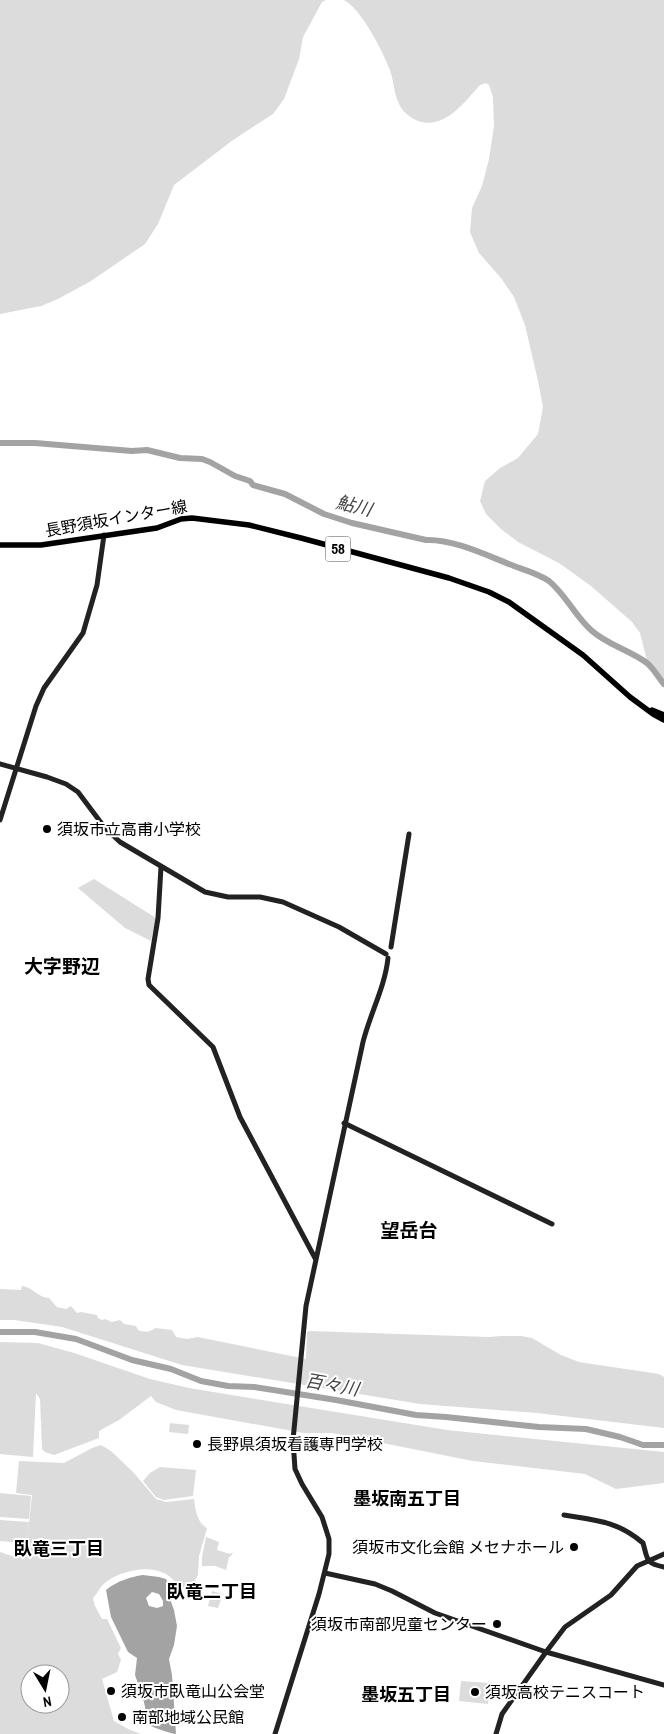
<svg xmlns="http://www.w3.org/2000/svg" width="664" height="1734" font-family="'Archivo Narrow','Noto Sans JP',sans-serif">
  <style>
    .green { fill: #dcdcdc; fill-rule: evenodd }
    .water { fill: #a3a3a3; fill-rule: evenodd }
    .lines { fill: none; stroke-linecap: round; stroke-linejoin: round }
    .river { stroke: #a3a3a3; stroke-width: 6 }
    .secondary { stroke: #222; stroke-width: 5 }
    .primary { stroke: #000; stroke-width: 5.5 }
    .poi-dot { fill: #000; stroke: #fff; stroke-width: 2 }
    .labels { text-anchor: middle; stroke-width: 4; stroke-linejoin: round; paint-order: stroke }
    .shield { fill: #fff; stroke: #4c4c4c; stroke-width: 1 }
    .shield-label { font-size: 15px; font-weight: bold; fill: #000 }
    .street-label { font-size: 16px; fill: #000; stroke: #fff }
    .poi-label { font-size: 16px; fill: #000; stroke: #fff; text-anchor: start }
    .water-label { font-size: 18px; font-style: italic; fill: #444; stroke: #fff }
    .neighbourhood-label { font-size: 18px; font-weight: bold; fill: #000; stroke: #fff }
    .quarter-label { font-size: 19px; font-weight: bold; fill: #000; stroke: #fff }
  </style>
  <rect width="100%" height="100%" fill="#fff"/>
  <g class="green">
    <path d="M0,0H326L322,2L303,37L299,59L284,99L273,114L233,140L174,185L158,224L145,244L91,281L58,299L41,306L0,314Z"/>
    <path d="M344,0H664V683L649,668L640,633L632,622L591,586L559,563L518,542L501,529L486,514L480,501L485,481L500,468L518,458L538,434L543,407L538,381L525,325L514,297L501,278L479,253L470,232L472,208L482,186L489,159L494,126L493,97L489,85L486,83L480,85C464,103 444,130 418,121C411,118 404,113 400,106C394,95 394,82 390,70C382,50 362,10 344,0Z"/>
    <path d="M94,879L156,918L151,941L125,928L78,888Z"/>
    <path d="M22,1286C32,1287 39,1298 49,1298L57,1307L66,1309L71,1306L77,1313L81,1312L97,1315L98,1318L102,1320L105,1319L112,1322L120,1320L124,1324L136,1326L138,1330C144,1332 150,1333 155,1328L172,1330L176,1337L187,1339L198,1337L306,1359L307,1332L309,1331L490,1337L500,1336H521L532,1338L561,1355L579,1362L659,1374L664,1377V1428L537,1413L420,1404L182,1365L62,1327L14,1320H0V1289L21,1290Z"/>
    <path d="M0,1342L38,1343L74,1353L150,1379L189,1388L293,1405L447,1430L664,1452V1483L616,1489L585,1474L473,1461L332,1433H304L176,1410L156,1402L151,1396L119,1420L99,1431V1438L54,1455L45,1452L42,1449L40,1399L36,1393L33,1457L0,1454Z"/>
    <path d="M170,1423L189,1425L188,1434L169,1432Z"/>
    <path d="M101,1445L111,1451L133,1472L156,1499L166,1502L194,1499C195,1508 197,1523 207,1528L199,1556L198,1575L189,1591L181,1585V1583C175,1584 173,1578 166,1574C149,1564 120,1571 106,1582C100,1586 98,1593 93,1598L95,1606L102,1619H107L121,1648L118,1654L121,1660L117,1672L102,1679L114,1721L128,1729L141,1734H0V1552C9,1555 18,1560 26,1551L32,1495L16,1493L19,1461L64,1463L92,1448ZM30,1674H60V1704H30Z"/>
    <path d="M160,1467L196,1470L193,1496L164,1500L156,1497L143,1481L150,1473Z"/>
    <path d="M0,1493L31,1496L29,1519L0,1517Z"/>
    <path d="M0,1520L29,1522L27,1543L0,1541Z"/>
    <path d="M206,1537L219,1542L217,1550L230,1554L233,1552L231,1556L229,1557L226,1570L215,1566H202V1557Z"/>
    <path d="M212,1591L223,1594L218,1608L208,1606Z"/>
    <path d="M461,1681L490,1683L488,1704L459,1701Z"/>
  </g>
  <path class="water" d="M143,1575L159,1577L166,1579L170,1586V1599L174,1610L177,1626L174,1645L169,1659L172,1675L176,1734C172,1734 152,1727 149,1725L143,1698L135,1675L137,1658L128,1652L111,1617L106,1590C117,1581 130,1577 143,1575ZM152,1592L159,1594L163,1601V1606L157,1608L149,1606L146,1598Z"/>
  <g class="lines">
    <g class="river">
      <path d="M0,443H35L132,451L147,450L180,458L202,459L210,462L235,476L250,481L253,485L285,494L324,514L352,523L426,540C454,539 488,556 514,566C525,570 539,574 549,581C566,595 575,616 591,630C607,645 630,650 647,663C654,669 658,677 664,684"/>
      <path d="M0,1332H35L76,1339L132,1360L171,1369L201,1381L228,1386L254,1387L336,1400L416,1415L446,1417L539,1427L586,1429L620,1437L643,1445H664"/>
    </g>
    <g class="secondary">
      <path d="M0,764L47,777L66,784L78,792L105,828L120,842L205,892L228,897H260L283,902L339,927L386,954"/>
      <path d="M0,820L36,706L44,688L83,633L97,585L104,535"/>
      <path d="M161,867L158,918L148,979L149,985L213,1047L240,1117L315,1258"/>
      <path d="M391,947L409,834"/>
      <path d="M344,1123L552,1224"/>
      <path d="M564,1515C595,1520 618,1521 643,1543C648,1560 645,1563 664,1567"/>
      <path d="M325,1573L375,1584L392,1591L435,1613L546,1652L565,1627L611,1595L637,1566L664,1554"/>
      <path d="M275,1734L319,1594L329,1554V1539L322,1517L302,1484L295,1469L293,1440L306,1306L363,1042C370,1014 385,987 388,958"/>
      <path d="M496,1734L502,1714L546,1652L664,1685"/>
    </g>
    <g class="primary">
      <path d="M0,545H41L157,528L181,519L192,518L249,525L301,538L449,578L489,592L509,602L583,655L630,697L653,714L664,720"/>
      <path d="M652,710L664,715"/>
    </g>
  </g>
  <g class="poi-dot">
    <circle cx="47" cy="829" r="5"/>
    <circle cx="197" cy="1444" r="5"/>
    <circle cx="574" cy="1547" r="5"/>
    <circle cx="497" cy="1624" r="5"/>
    <circle cx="111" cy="1691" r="5"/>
    <circle cx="475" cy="1692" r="5"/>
    <circle cx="122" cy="1717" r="5"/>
  </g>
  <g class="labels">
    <rect class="shield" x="325.5" y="536.5" width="25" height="25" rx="4"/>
    <g class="shield-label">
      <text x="338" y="554">58</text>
    </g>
    <g class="street-label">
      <text transform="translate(116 518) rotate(-10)" y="6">長野須坂インター線</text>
    </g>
    <g class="poi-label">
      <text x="57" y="835">須坂市立高甫小学校</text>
      <text x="207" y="1450">長野県須坂看護専門学校</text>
      <text x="564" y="1553" text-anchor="end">須坂市文化会館 メセナホール</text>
      <text x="487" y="1630" text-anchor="end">須坂市南部児童センター</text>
      <text x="121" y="1697">須坂市臥竜山公会堂</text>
      <text x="485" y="1698">須坂高校テニスコート</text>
      <text x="132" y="1723">南部地域公民館</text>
    </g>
    <g class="water-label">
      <text transform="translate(354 506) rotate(14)" y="6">鮎川</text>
      <text transform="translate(332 1385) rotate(10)" y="6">百々川</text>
    </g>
    <g class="neighbourhood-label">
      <text x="407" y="1505">墨坂南五丁目</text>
      <text x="59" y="1555">臥竜三丁目</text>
      <text x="212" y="1598">臥竜二丁目</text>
      <text x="406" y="1701">墨坂五丁目</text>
    </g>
    <g class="quarter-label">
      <text x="62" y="973">大字野辺</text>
      <text x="409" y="1237">望岳台</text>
    </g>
  </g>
  <g transform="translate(45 1689) rotate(170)"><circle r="24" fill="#ffffff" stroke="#999999"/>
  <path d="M0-4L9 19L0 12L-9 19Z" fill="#000000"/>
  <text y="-8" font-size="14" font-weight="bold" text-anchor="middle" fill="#000000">N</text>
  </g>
</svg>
